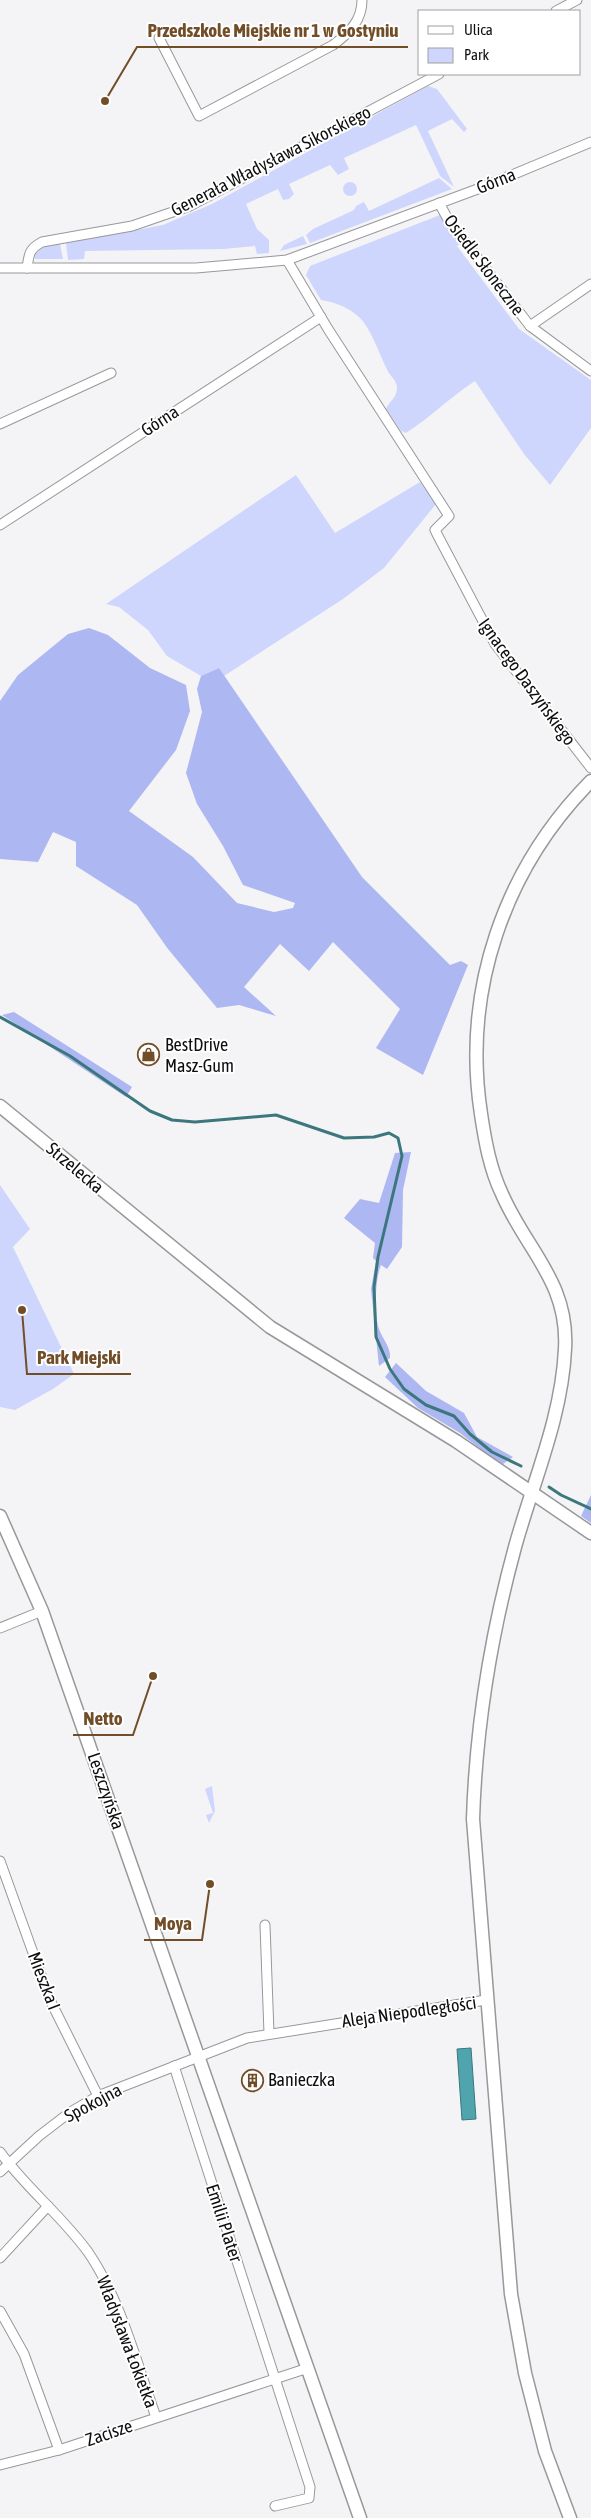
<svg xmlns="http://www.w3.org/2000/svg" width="591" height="2518" font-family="'Asap Condensed',sans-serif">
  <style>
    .green { fill: #cfd6fe }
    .forest { fill: #adb7f1 }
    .water { fill: #4fa4ad; stroke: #3b777d }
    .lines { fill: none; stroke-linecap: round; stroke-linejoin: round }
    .stream { stroke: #3b777d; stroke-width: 3 }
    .street-casing { stroke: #97989a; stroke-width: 11 }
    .secondary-casing { stroke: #97989a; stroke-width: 15 }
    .street { stroke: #fff; stroke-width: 9 }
    .secondary { stroke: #fff; stroke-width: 12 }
    .labels { text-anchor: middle; stroke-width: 4; stroke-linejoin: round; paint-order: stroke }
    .street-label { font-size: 18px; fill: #0d0e0e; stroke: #fff }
    .poi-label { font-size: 18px; fill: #0d0e0e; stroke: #fff; text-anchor: start }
    .leader { fill: none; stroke: #724e28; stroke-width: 2 }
    .callout-dot { fill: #724e28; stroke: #fff; stroke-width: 2 }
    .callout-label { font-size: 19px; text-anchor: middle; font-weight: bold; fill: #724e28; stroke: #fff; stroke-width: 4; stroke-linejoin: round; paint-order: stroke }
  </style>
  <rect width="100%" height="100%" fill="#f4f4f6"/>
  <g class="green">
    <path d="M428,86L437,89L467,129L464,132L452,119L428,131L454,187L440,176L416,125L344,158L349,169L338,175L330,165L289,184L294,194L289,199L283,200L278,189L246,204L257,229L269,240V253L257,254L255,246L224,249L85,251L84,259L68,260L66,243L163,225L212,204Z"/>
    <path d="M439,178L452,189L310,243L306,235L313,229L354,210L356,206L364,202L369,211Z"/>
    <circle cx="350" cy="189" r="7"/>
    <path d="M440,215L462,242L457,246L519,329L591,380V428L550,485L524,454L475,381C450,397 431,417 406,433L401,431L386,409C389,401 396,399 397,389C397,381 393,379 389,373C380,357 372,330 360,318C350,308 335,302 321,300L306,275L310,266Z"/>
    <path d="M303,236L307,244L280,251L284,245Z"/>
    <path d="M60,244L63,259H35L34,254L44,247Z"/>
    <path d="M296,475L335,533L420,482L436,504L384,568L343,599L224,676L219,668L201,676L167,656L148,630L119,607L106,604Z"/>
    <path d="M0,1185L30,1229L13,1247L74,1374L53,1389L15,1410L0,1407Z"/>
    <path d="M212,1786L215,1811L209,1823L206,1815L213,1813L205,1789Z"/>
  </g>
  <g class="forest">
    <path d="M89,628L108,635L150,668L186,685L190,711L176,750L129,811L193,857L237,903L274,912L293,908L295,903L243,885L223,846L197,804L186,773L202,712L197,689L201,676L219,668L362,877L450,965L461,961L468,965L423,1075L376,1048L400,1009L333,942L309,971L280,944L244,987L276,1016L239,1005L217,1008L168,949L137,905L76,866V842L53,832L38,862L0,859V701L18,675L68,634Z"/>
    <path d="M14,1012L132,1087L126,1097L2,1015Z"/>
    <path d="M411,1152L403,1190L402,1247L387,1269L381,1265C375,1279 374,1314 379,1329C383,1340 391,1347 390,1358L379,1366L371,1289L376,1261L373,1258L375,1243L344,1218L360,1199L379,1203L395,1153Z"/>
    <path d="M396,1363L426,1391L464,1413L477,1437L513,1457L503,1464L488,1455L460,1433L418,1408L385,1377Z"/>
    <path d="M591,1495V1523L581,1516Z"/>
  </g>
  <path class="water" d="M471,2048L476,2119L462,2120L457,2049Z"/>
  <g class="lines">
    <g class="stream">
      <path d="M0,1017L70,1056L150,1111L172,1120L195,1122L276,1115L344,1138L374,1137L389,1133L398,1138L402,1156L378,1257L374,1287L376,1337L390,1369L404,1389L426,1405L454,1416L470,1434L492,1452L521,1466"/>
      <path d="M549,1487L561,1495L591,1509"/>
    </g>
    <defs>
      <g id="street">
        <path d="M556,11L577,0"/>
        <path d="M159,38L199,116L333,45C349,33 362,21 362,0"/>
        <path d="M439,203L449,221L530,326L591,284"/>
        <path d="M287,260L328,329L449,516L435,530L438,536L495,644L591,768"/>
        <path d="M0,268H196L287,260L483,187L591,142"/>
        <path d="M27,268C29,254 29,249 42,242L132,226L190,206L439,74"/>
        <path d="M530,326L591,371"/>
        <path d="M0,424L111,373"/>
        <path d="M0,525L321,317"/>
        <path d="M0,1628L42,1611"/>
        <path d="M0,1861L50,2000L98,2096"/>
        <path d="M265,1925L269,2033"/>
        <path d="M174,2066L310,2487L309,2498L275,2506"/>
        <path d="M0,2152C26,2188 62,2216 88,2252C121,2300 136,2362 156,2417"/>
        <path d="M0,2172L39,2136L69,2113L98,2096L247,2038L486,2000"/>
        <path d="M0,2258L48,2206"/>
        <path d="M0,2311L24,2354L59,2450"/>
        <path d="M0,2465L59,2450L308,2368"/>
      </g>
      <g id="secondary">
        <path d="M0,1106L270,1327L456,1441L591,1533"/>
        <path d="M0,1516L42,1611L360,2518"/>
        <path d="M570,2518L545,2451L525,2373L511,2294L473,1819C476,1726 491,1635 515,1547C533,1482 562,1417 565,1349C569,1282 526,1250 502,1194C490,1169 485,1141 481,1114C462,991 504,869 591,781"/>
      </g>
    </defs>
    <use href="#street" class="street-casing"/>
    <use href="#secondary" class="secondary-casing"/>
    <use href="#street" class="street"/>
    <use href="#secondary" class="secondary"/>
  </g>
  <defs>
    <symbol id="shop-ring" viewBox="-11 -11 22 22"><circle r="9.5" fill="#fff" stroke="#724e28" stroke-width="1.5"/><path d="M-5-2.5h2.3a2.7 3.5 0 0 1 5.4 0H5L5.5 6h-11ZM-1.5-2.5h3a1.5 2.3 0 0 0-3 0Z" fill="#724e28"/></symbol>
    <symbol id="building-ring" viewBox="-11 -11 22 22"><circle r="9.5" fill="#fff" stroke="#724e28" stroke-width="1.5"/><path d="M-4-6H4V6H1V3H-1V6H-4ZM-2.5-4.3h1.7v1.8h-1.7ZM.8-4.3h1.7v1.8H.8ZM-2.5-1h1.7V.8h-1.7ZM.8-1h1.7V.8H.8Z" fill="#724e28"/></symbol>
  </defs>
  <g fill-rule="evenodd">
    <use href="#shop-ring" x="136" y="1042" width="25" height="25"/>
    <use href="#building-ring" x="240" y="2068" width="25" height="25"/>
  </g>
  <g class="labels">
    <g class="street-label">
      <text transform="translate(271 161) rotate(-27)" y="6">Generała Władysława Sikorskiego</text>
      <text transform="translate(496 181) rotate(-22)" y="6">Górna</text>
      <text transform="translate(484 265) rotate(53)" y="6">Osiedle Słoneczne</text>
      <text transform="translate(160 421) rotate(-33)" y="6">Górna</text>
      <text transform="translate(527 682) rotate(54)" y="6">Ignacego Daszyńskiego</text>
      <text transform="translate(75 1168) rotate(40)" y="6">Strzelecka</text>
      <text transform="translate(106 1791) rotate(71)" y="6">Leszczyńska</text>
      <text transform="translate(44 1981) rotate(69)" y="6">Mieszka I</text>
      <text transform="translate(409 2012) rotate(-8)" y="6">Aleja Niepodległości</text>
      <text transform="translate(93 2103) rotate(-28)" y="6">Spokojna</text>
      <text transform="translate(224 2223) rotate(72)" y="6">Emilii Plater</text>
      <text transform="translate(127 2342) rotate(69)" y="6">Władysława Łokietka</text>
      <text transform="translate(109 2433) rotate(-19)" y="6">Zacisze</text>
    </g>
    <g class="poi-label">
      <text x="165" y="1051">BestDrive<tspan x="165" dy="21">Masz-Gum</tspan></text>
      <text x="268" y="2086">Banieczka</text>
    </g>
  </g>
  <path class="leader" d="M105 101L137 47H408M22 1310L27 1374H131M153 1676L133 1735H73M210 1884L202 1940H144"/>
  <g class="callout-dot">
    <circle cx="105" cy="101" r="5"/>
    <circle cx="22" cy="1310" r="5"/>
    <circle cx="153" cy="1676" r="5"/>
    <circle cx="210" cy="1884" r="5"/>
  </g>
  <g class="callout-label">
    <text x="273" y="37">Przedszkole Miejskie nr 1 w Gostyniu</text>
    <text x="79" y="1364">Park Miejski</text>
    <text x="103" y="1725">Netto</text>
    <text x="173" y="1930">Moya</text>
  </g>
  <rect x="418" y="10" width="162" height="65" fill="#ffffff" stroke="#9e9f9f"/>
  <rect x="428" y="26" width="25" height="8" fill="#ffffff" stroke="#9e9f9f"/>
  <text x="464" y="35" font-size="15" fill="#0d0e0e">Ulica</text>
  <rect x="428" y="48" width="25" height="15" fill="#cfd6fe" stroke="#9e9f9f"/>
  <text x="464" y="60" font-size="15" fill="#0d0e0e">Park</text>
</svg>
